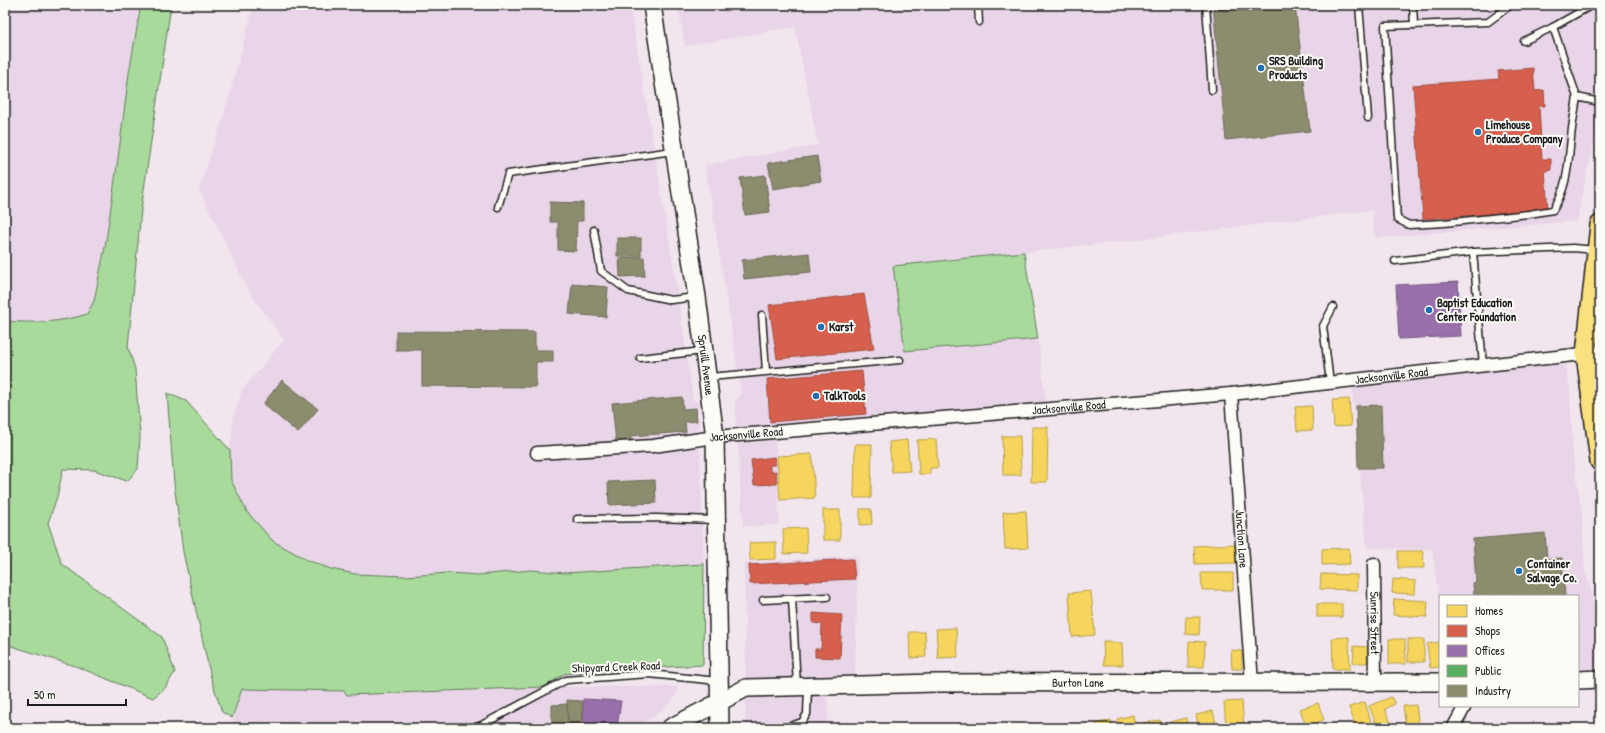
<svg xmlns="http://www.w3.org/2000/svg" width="1605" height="733" font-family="'Patrick Hand',sans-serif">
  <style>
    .built { fill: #e9d5e8 }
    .green { fill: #a7da9b; stroke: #627b5c }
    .homes { fill: #f6d55c; stroke: #b59e49 }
    .shops { fill: #d6604d; stroke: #9e4c3e }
    .offices { fill: #9970ab; stroke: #745780 }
    .public { fill: #5aae61; stroke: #47824c }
    .industry { fill: #8c8c6e; stroke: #6a6a55 }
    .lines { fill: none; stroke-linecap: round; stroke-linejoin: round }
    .lane-casing { stroke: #1c1c1c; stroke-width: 9 }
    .street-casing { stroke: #1c1c1c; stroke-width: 15 }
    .secondary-casing { stroke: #1c1c1c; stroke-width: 20 }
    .primary-casing { stroke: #1c1c1c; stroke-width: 22 }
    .lane { stroke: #fdfcf7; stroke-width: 6 }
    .street { stroke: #fdfcf7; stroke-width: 12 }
    .secondary { stroke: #fdfcf7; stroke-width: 17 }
    .primary { stroke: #fbe080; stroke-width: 19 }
    .poi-dot { fill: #1f6fb2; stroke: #fdfcf7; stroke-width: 1.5 }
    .labels { text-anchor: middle; stroke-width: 4; stroke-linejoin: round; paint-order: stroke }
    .poi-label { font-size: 12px; font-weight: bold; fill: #1c1c1c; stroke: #fdfcf7; text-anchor: start }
    .street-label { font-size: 12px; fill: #1c1c1c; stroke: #fdfcf7 }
  </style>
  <rect width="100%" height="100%" fill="#f1e5ee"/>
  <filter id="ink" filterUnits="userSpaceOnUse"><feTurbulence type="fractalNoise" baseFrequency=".025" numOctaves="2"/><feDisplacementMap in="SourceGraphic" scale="8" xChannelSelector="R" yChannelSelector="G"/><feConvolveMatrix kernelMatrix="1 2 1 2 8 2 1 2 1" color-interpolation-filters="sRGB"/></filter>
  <g filter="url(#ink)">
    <g class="built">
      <path d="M5,5H141L129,73L117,166L105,247L94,301L87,314L72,319L52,322L5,321Z"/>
      <path d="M254,5H630L675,275L693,400L698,403L704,564L565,573L531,570L478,575L449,573L405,576L355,574L331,569L304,559L273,541L247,512L231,480L230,450L234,417L242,390L284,340L248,290L199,189L223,118Z"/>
      <path d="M678,5H1600V118L1586,176L1577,221L1375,238L1372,210L1119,242L894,266L905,351L1038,339L1047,409L775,432L778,489L779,524L743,527L735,402L741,394L729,314L705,165L818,145L795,27L685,46Z"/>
      <path d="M1563,364L1566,365L1570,392L1573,455L1582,514L1585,570L1591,590L1600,647V664L1594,668L1582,671H1578V596H1440V607L1432,549L1367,548L1352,387Z"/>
      <path d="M858,556L855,685L827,686L828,728H745L746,688L744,563Z"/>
      <path d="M544,687H677V693L672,702L656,715L635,728H235L232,718L241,689L344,691L347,694Z"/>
    </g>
    <g class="green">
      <path d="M141,5H171L141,210L128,347L135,369L140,436L138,469L127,481L94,470L63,469L57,497L48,523L62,564L162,637L175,672L165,688L153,698L78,667L5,644V321C33,323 60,323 87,314L94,301L105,247L117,166L129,73Z"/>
      <path d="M1024,252L1038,339L905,351L893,266Z"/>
      <path d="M167,393L186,401L230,450L231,480L247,512L273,541L307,560L331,569L355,574L405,576L449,573L478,575L531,570L565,573L704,564L703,665L612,670L564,674L544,687L347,695L344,691L242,689L232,718L222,712L211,678L183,552L174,483Z"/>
    </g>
    <g class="homes">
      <path d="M1349,399L1351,426L1334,427L1332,400Z"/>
      <path d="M1312,406L1313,430L1297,431L1295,407Z"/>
      <path d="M1032,427H1048L1047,482H1031Z"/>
      <path d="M1002,436H1020L1021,475H1003Z"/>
      <path d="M936,439L938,468H930V474H919L917,440Z"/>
      <path d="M907,440L910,471L892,472L889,442Z"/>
      <path d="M855,444H872L871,498H854Z"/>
      <path d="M812,454L815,498L780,500L777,456Z"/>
      <path d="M860,509H871L872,524L860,525Z"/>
      <rect x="823" y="510" width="17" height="30"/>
      <path d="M1026,511L1028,548L1005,549L1003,512Z"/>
      <path d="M806,528L807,553L784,554L783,529Z"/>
      <path d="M776,542V559L750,560L749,543Z"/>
      <path d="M1235,544L1236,563L1195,564L1194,546Z"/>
      <path d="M1349,548L1350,564L1322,565V549Z"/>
      <path d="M1398,551H1423L1424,568H1398Z"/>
      <path d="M1201,573H1233V590H1202Z"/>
      <path d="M1321,574L1357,575V590L1320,589Z"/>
      <path d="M1393,579L1416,581L1415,594L1392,593Z"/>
      <path d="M1091,591L1095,635L1072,637L1069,593Z"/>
      <path d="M1394,599L1428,601L1427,617L1393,615Z"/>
      <rect x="1317" y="604" width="25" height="13"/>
      <path d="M1186,617H1200L1199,635L1185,634Z"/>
      <path d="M956,628L958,657L938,658L936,629Z"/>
      <path d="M909,632H925L926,657L910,658Z"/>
      <path d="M1349,637L1350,669H1333L1332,638Z"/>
      <path d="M1389,639H1405L1406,664H1389Z"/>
      <rect x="1408" y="639" width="16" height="23"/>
      <path d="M1103,641H1111V643H1122L1123,665H1104Z"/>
      <path d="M1189,641L1205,642L1204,667H1188Z"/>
      <path d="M1440,642V667L1430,668L1427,644Z"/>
      <path d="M1354,646L1368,647L1367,663H1353Z"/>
      <path d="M1231,650L1242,651V669H1232Z"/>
      <path d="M1391,697L1395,704L1385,709L1393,728H1378L1369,706Z"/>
      <path d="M1242,701L1244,728H1226L1224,702Z"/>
      <path d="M1365,702L1373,728H1356L1349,707Z"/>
      <path d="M1318,703L1324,720L1306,726L1300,709Z"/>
      <path d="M1416,705L1419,727L1406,728L1403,706Z"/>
      <path d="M1213,711L1217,728H1199L1196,715Z"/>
      <path d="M1133,715L1136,728H1119L1117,719Z"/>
      <path d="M1186,718L1188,728H1171L1170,722Z"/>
      <path d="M1111,720L1113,728H1097L1096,724Z"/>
      <path d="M1160,720L1161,728H1144L1143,723Z"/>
      <path d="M1296,723L1297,728H1280Z"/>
      <path d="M1087,724L1088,728H1070Z"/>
    </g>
    <g class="shops">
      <path d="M1533,68L1535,91L1544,90L1545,106H1539L1542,159H1551V170L1545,171L1548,210L1423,219L1413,85L1499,79L1498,71Z"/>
      <path d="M864,294L874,349L777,359L769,305Z"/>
      <path d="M862,371L866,414L770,422L767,379Z"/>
      <path d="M774,457L776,465H770V472L776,471L777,484L754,485L751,460Z"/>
      <path d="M853,559L855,579L750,584L749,565Z"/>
      <path d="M813,613L842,615L840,658L815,657V649H821L822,624L813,623Z"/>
    </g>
    <g class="offices">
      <path d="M1458,282L1461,336L1399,339L1396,285Z"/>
      <path d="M583,699L621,701L617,728H583Z"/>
    </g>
    <g class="public">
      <path d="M873,724L887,725V728H873Z"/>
      <path d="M891,725L916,727V728H891Z"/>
    </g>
    <g class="industry">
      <path d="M1213,5H1295L1310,131L1226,140Z"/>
      <path d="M817,156L821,181L773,189L768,163Z"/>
      <path d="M765,175L770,212L745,215L740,178Z"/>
      <path d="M550,202L583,203V221H577L576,251L558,250V222H550Z"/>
      <rect x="617" y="238" width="24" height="18"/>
      <path d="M809,253L811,272L744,279L742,260Z"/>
      <path d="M644,257L645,276L620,277L619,258Z"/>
      <path d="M572,284L608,287L606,317L569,314Z"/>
      <path d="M396,331L535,332V350H553V362H536V387L422,386V350H396Z"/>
      <path d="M282,380L318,409L298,433L263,404Z"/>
      <path d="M682,397L683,409L696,408L697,421L685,422L686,432L631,436V442L616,443L612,403Z"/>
      <path d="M1381,405L1383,468H1358L1356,406Z"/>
      <path d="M655,480L656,503L609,505L608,482Z"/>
      <path d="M1545,533L1547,559L1562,558L1565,596H1474L1473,583L1476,582L1473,539Z"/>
      <path d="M567,700L582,701L583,725H568Z"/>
      <path d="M567,704L568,725L552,723V705Z"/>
    </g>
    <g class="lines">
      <defs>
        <g id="lane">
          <path d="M978,5L979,22"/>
          <path d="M1206,5L1212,90"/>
          <path d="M1359,5L1368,118"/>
          <path d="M1413,5L1414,25"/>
          <path d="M1511,5L1488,22L1385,26L1397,219L1409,225L1444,223L1529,214L1553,210C1568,186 1568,164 1571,138C1572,124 1575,111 1577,97"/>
          <path d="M1553,27L1592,5"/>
          <path d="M1524,41L1553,27L1577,97L1600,102"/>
          <path d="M498,207L508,174L673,151"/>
          <path d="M594,230L601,271L628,291L671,300L696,297"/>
          <path d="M1473,252L1483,365"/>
          <path d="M1395,261L1473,252L1573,248L1596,250"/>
          <path d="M762,315L766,371"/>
          <path d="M640,358L703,351"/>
          <path d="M709,377L900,360"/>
          <path d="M1330,383L1323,326L1333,307"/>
          <path d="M577,519L656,518L715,520"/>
          <path d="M792,599L797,685"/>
          <path d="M763,600L827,597"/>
          <path d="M476,728L566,680L649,674L718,681"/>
          <path d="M784,728L802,722L807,714L808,688"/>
        </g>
        <g id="street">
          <path id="s1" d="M1231,394L1252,683"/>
          <path id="s2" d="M537,453L653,446L715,437L1231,394L1600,352"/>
          <path id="s3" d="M1374,564L1375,682"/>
          <path d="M1453,728L1465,706"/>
        </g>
        <g id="secondary">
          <path id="s4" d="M652,5L697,297L715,437L720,728"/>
          <path d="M1578,680L1600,679"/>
          <path id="s5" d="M670,728L746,688L936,683L1440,682"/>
        </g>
        <path id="primary" d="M1600,225L1586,354L1600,461"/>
      </defs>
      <use href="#lane" class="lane-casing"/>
      <use href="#street" class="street-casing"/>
      <use href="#secondary" class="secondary-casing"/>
      <use href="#primary" class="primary-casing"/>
      <use href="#lane" class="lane"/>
      <use href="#street" class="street"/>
      <use href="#secondary" class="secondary"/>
      <use href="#primary" class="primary"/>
    </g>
  </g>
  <g class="poi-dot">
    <circle cx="1261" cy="68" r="4"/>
    <circle cx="1478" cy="132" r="4"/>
    <circle cx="1429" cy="310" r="4"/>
    <circle cx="821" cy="327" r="4"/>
    <circle cx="816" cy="396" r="4"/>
    <circle cx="1519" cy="571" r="4"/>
  </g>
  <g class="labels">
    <g class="poi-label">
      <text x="1269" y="65">SRS Building<tspan x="1269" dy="14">Products</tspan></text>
      <text x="1486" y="129">Limehouse<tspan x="1486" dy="14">Produce Company</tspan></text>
      <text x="1437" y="307">Baptist Education<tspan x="1437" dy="14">Center Foundation</tspan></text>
      <text x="829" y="331">Karst</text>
      <text x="824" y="400">TalkTools</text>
      <text x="1527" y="568">Container<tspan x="1527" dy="14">Salvage Co.</tspan></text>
    </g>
    <g class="street-label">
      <text dy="4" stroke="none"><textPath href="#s4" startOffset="364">Spruill Avenue</textPath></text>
      <text dy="4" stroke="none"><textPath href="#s2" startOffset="858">Jacksonville Road</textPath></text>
      <text dy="4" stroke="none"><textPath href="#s2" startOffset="534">Jacksonville Road</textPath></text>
      <text dy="4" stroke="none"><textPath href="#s2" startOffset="210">Jacksonville Road</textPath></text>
      <text dy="4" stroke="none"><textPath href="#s1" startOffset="145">Junction Lane</textPath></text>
      <text dy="4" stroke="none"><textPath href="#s3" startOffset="59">Sunrise Street</textPath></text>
      <text transform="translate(616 667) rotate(-2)" y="4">Shipyard Creek Road</text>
      <text dy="4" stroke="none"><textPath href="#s5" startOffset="418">Burton Lane</textPath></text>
    </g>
  </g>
  <rect width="1605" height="733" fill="none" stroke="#fdfcf7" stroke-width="20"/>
  <rect x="10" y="10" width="1585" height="713" fill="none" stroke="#1c1c1c" stroke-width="1.5" filter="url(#ink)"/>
  <rect x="1439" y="595" width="140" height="112" fill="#fdfcf7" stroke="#a3a29f"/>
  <rect x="1447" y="605" width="20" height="12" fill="#f6d55c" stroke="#a3a29f"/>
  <text x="1475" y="615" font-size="12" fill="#1c1c1c">Homes</text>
  <rect x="1447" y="625" width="20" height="12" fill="#d6604d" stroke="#a3a29f"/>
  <text x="1475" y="635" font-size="12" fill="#1c1c1c">Shops</text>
  <rect x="1447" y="645" width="20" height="12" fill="#9970ab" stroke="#a3a29f"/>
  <text x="1475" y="655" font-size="12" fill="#1c1c1c">Offices</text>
  <rect x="1447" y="665" width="20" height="12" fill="#5aae61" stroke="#a3a29f"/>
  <text x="1475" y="675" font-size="12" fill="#1c1c1c">Public</text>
  <rect x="1447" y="685" width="20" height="12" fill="#8c8c6e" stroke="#a3a29f"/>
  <text x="1475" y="695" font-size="12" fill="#1c1c1c">Industry</text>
  <path d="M28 699v6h98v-6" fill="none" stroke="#1c1c1c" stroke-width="2"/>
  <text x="34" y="699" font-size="12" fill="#1c1c1c" stroke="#fdfcf7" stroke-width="3" paint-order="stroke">50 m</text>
</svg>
